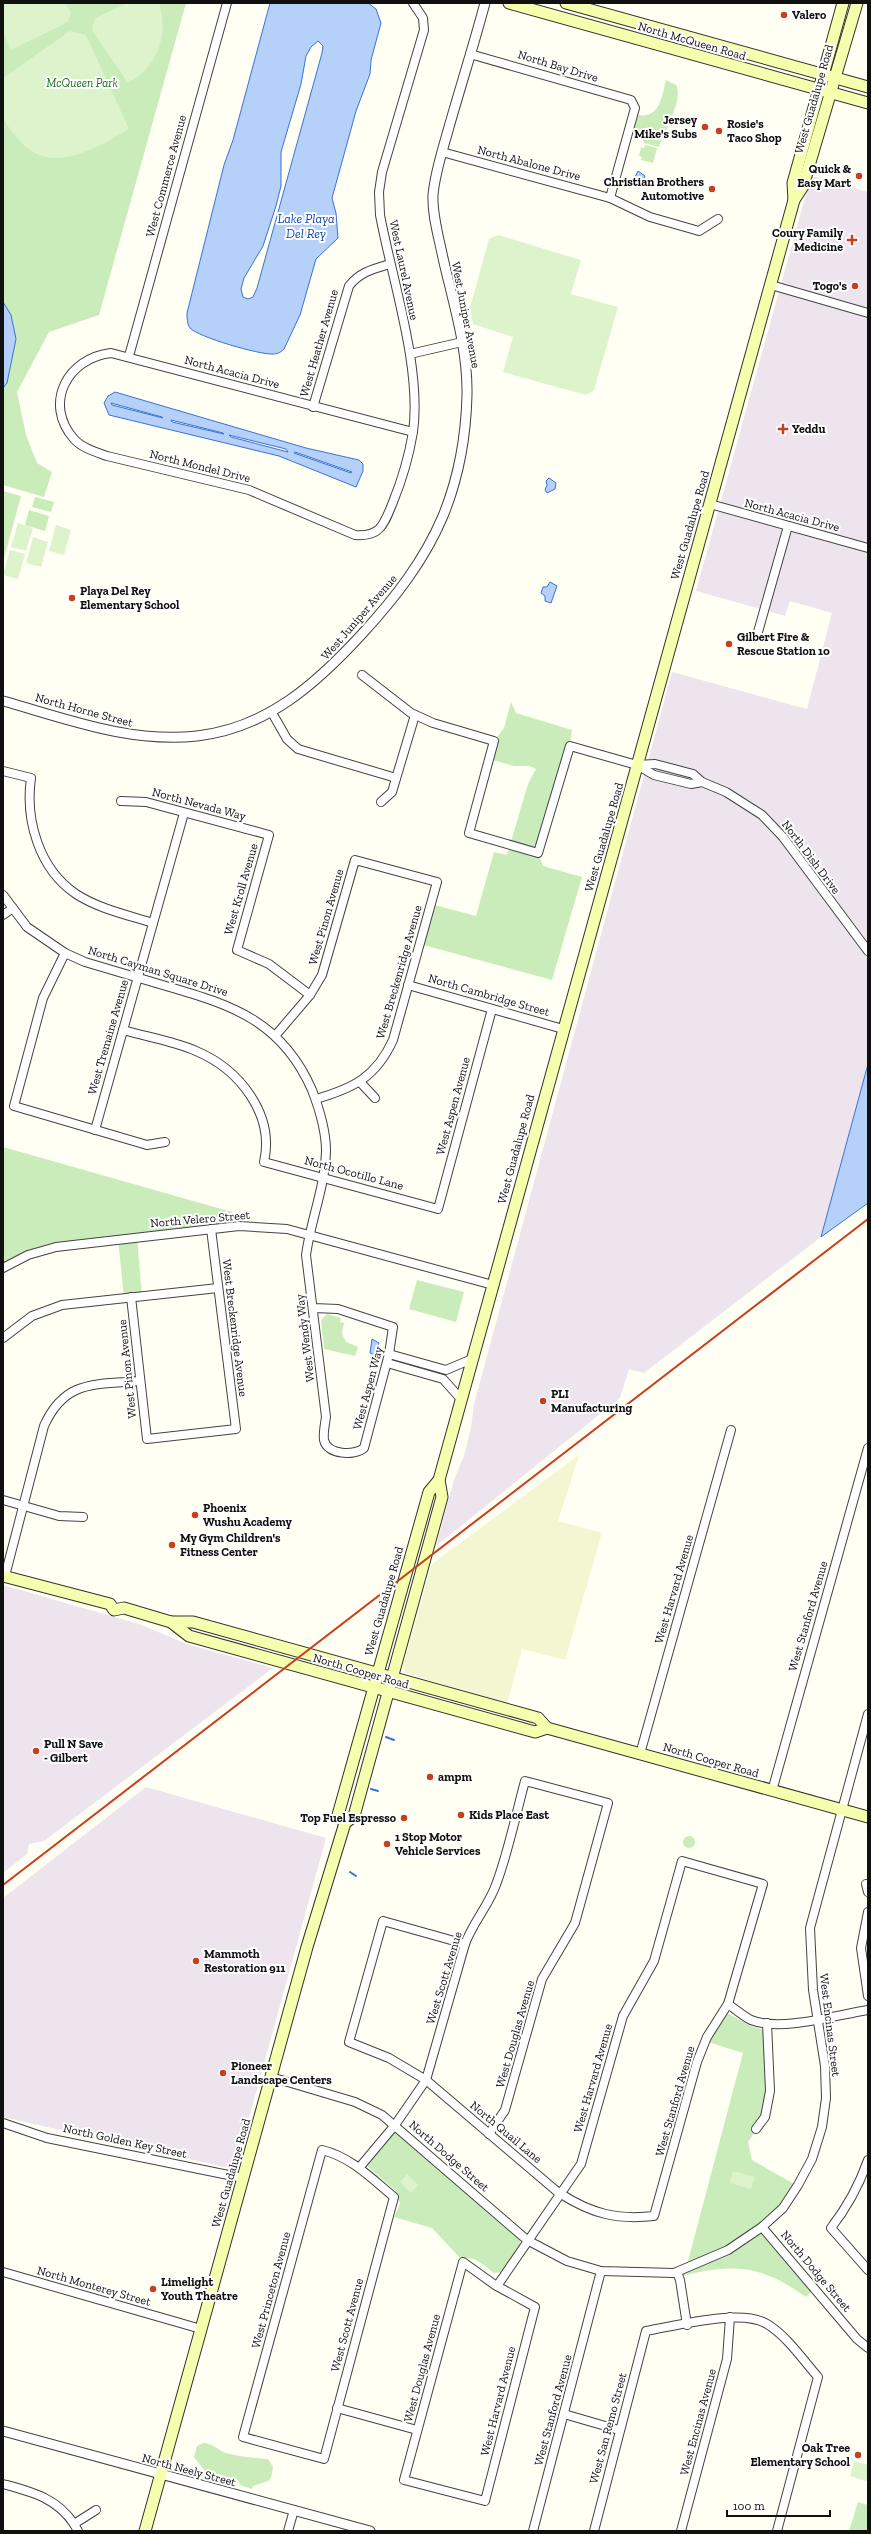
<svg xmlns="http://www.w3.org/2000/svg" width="871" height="2534" font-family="'Zilla Slab',serif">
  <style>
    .industrial { fill: #eee4ed }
    .farmland { fill: #f2f7d1 }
    .green { fill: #c9ecba }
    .pitch { fill: #ddf3cc }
    .water { fill: #b5d0f9; stroke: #3973d3; fill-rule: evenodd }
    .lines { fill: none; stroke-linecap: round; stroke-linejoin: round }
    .stream { stroke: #3973d3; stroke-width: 2 }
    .minor-casing { stroke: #434343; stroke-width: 10 }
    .tertiary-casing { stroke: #434343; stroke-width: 11 }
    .secondary-casing { stroke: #323232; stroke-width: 13 }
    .minor { stroke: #fff; stroke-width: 8 }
    .tertiary { stroke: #fff; stroke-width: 9 }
    .secondary { stroke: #f6ffae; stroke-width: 11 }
    .rail { stroke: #c73e21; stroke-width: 2 }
    .poi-dot { fill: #c73e21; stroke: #fff; stroke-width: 1.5 }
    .labels { text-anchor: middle; stroke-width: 4; stroke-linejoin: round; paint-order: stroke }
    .poi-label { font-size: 12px; font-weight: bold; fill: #101010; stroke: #fff; text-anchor: start }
    .street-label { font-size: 12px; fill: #101010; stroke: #fff }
    .park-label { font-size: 12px; font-style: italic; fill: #1c6c1d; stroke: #fff }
    .water-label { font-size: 13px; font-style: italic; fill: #1246a9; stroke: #fff }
  </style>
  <rect width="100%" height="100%" fill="#fffff3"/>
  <g class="industrial">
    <path d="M811,176L868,192V1203L821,1237L644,1373L629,1369L620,1398L436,1546L454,1480L464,1456L471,1428L474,1404L672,672L807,709L832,613L790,601L785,616L696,591Z"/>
    <path d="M3,1585L139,1624L187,1644L273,1668L44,1841L29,1844L27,1854L3,1873Z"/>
    <path d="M146,1787L326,1838L237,2162L233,2167L229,2168L3,2117V1898Z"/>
  </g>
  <path class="farmland" d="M579,1455L558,1521L602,1533L565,1660L522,1649L507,1704L405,1673L403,1665L432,1564Z"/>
  <g class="green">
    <path d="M3,3H186L99,315L49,332L17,392L26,435L37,463L52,472L44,497L3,485Z"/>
    <path d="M666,80L676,85C684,98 664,133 659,147L644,143L642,137L638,135L639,131L634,130L638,115C660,119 662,96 666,80Z"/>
    <path d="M645,145L657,148L653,163L641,160L642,157L639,156L641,147L644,148Z"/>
    <path d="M3,491L21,496L3,562Z"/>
    <path d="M35,497L54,502L51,512L32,507Z"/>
    <path d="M29,510L49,516L45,531L25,525Z"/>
    <path d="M511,702L516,713L572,730L570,746L538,853L543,866L582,877L552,980L420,944L431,904L476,916L494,852L507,855L528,784L536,769L530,766H514L489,759L494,741L504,728Z"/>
    <path d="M3,1147L232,1212L234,1227L137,1237L142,1296L124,1297L118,1239L56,1247L3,1268Z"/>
    <path d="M417,1280L464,1292L456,1322L409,1309Z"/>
    <path d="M327,1314L341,1318L340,1322L344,1323L342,1334L346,1342L358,1347L355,1356L324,1349L321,1320Z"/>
    <circle cx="689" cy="1842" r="6"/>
    <path d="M727,2013L751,2026L764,2030L767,2094L763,2119L748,2142L752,2160L794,2184L780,2206L763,2224L816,2286L806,2297C761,2265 735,2263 682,2276L678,2267L687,2265L743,2053L708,2042Z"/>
    <path d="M397,2132L520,2237V2246L501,2272L494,2273C484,2266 474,2254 462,2260L432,2228L394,2217L400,2204L396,2191L367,2166L368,2161L393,2133Z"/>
    <path d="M203,2443C213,2443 217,2450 226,2453C240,2457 254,2458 268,2459L273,2467C271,2485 268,2480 253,2486L252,2489L240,2485L238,2480L217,2474L214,2477L203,2473L205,2471L194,2457L197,2446Z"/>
    <path d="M858,2502L868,2505V2531H849Z"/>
  </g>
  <g class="pitch">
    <path d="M3,3H65L71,12L68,22L11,50L3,31Z"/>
    <path d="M128,3H159C169,34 158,67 128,83L92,30L95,18Z"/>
    <path d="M70,31L86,35L129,129C96,148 50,178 18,139C13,133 5,124 3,116C0,105 3,90 3,78Z"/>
    <path d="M498,235L581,260L571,294L618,307L594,390L586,395L503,372L513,337L473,324L470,308L489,239Z"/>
    <path d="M18,523L33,528L26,551L11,547Z"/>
    <path d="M56,525L71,530L64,555L49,551Z"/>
    <path d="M33,537L48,542L41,567L26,563Z"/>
    <path d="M10,550L25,554L18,579L3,575Z"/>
    <path d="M733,2171L755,2177L751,2189L730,2183Z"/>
    <path d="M407,2174L418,2185L411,2193L400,2182Z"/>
    <path d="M854,2461L868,2465V2482L850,2476Z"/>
  </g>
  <g class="water">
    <path d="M270,3H368L376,9L381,23L371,60L370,74L356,111L332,198L336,213L338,238L316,259L300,315L284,349C280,353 277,354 273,354C260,355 198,337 190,328C187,324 187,318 187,313L224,165L233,140ZM318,41L323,46L322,53L257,288L253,297L248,299L243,297L241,289L244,278L263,246L276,206L281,186V152L301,84L306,56L311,47Z"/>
    <path d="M638,171L645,176L642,186L639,188L634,186L633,181Z"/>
    <path d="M3,302L11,315L16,339L7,383L3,388Z"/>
    <path d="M115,392L306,448L359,460L363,464V471L356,487L279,456L109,415L104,403L108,396ZM111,403L162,417L163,418L112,405ZM171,420L223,433L224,434L172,422ZM229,435L286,449L288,452L231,437ZM294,453L295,452L352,472L351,473Z"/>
    <path d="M549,478L556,483L555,489L547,493L545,490L547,485L546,481Z"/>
    <path d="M550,582L557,586L551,603L545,601V596L541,593L543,587H547Z"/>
    <path d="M868,1064V1203L821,1237Z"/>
    <path d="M372,1339L379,1343L375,1355L370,1353Z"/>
  </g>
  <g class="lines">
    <g class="stream">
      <path d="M386,1737L394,1740"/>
      <path d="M371,1789L378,1791"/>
      <path d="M350,1872L356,1876"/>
    </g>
    <defs>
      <g id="minor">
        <path d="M470,54L631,100L635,108L610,198"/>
        <path d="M442,152L610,198L650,217L699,231L718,219"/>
        <path d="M771,285L868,313"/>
        <path d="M410,354L462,342"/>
        <path d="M129,356L227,3"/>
        <path d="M313,407L349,286C360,272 373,269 390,264"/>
        <path d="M413,432L111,353C67,358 43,404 74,439C82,448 96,452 107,456L249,490L355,535C381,537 384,524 393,502C402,480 409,456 413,432C422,369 392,279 380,215L379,192L382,172L424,30L423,18L413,3"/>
        <path d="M710,504L868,548"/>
        <path d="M758,632L788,526"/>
        <path d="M362,675L411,713L433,723L494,741L469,833L538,853L570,746L637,765L654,775L691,784L702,782"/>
        <path d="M271,711L287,739L298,749L396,778"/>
        <path d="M637,765L655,764L693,774L702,782L726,792L762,815L783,837L868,951"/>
        <path d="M3,771L31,778C25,820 39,869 76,894C99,909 128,915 153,923"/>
        <path d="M121,801L146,802L269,835L237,950L269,964L310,995"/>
        <path d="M381,802L392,792L415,715"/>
        <path d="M3,895L27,927L65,953L85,962C112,970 139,978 166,986C232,1005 282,1021 312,1090C319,1108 326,1131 326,1151C325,1187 311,1219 306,1255L326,1417C325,1424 323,1433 324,1440C327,1455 355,1456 364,1448L389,1354L393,1327L338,1309L314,1308"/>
        <path d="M3,915L13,908"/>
        <path d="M65,953L43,998L14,1106L147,1145L165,1142"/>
        <path d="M408,985L563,1029"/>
        <path d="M123,1030C147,1037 173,1041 196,1051C239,1069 275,1114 264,1162L438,1209L492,1009"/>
        <path d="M275,1036L310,995L322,975L355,860L437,882L393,1040C376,1077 354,1088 316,1099"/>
        <path d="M360,1082L375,1098"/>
        <path d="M95,1130L184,813"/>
        <path d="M3,1268L28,1255L56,1247L239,1226L287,1229L493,1285"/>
        <path d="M131,1297L147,1439L236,1429L211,1229"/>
        <path d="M3,1338L32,1316L62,1305L218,1288"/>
        <path d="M389,1354L446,1370L472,1359"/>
        <path d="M387,1363L443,1379L460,1398"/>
        <path d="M3,1500L59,1516L83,1517"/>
        <path d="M5,1576L44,1426C65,1379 96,1385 140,1381"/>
        <path d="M640,1754L731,1430"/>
        <path d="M772,1791L868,1448"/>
        <path d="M866,1884L868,1892"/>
        <path d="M868,1912L861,1948L868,1996"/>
        <path d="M465,1944L383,1921L349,2042L389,2058L426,2080L560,2194H561C592,2214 618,2220 654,2216L697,2062L707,2037L728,2004L763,1884L682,1861L654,1961L623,2016L581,2164L497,2286"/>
        <path d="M728,2004C735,2009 743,2016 751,2020C782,2032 836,2015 868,2010"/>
        <path d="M271,2077L355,2102L382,2115L527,2240L567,2261L601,2271L674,2273L728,2250L762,2227L783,2208L798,2185L812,2159L822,2127L826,2098L825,2066L813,1990L810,1928L868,1714"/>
        <path d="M3,2123L47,2138L243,2178"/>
        <path d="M756,2129L765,2117L770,2091L767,2023"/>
        <path d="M322,2150C351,2157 371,2178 394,2197L324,2459L243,2437Z"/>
        <path d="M868,2160C859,2186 848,2206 831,2228L868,2270"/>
        <path d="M359,2168L395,2125L426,2080L465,1944C473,1922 490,1904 497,1882C509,1849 516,1814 525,1781L608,1803L575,1923L542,1979L505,2110L489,2134"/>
        <path d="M762,2227L857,2339L868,2348"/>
        <path d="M463,2262L495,2285L535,2307L485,2501L404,2480Z"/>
        <path d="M3,2272L201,2329"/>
        <path d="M677,2272L680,2280L687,2325"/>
        <path d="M337,2408L417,2430"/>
        <path d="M564,2414L619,2430"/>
        <path d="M3,2484C32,2492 57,2498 74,2524"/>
        <path d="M78,2531L74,2524L96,2510"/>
        <path d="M288,2531L294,2510"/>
        <path d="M533,2531L601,2271"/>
        <path d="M594,2531L646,2331C676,2326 741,2308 767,2324C787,2336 803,2360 818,2377L777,2531"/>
        <path d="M681,2531L727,2359L730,2317"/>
      </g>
      <g id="tertiary">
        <path d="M3,701C68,719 128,743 197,736C267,728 316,684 362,634C395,598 424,561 443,516C459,477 466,436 467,395C468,349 453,302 443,258C439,238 432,215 433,195C435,172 443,149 449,127C461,85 474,44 485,3"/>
        <path d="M3,2431L370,2531"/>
      </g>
      <g id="secondary">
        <path d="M509,3L868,103"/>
        <path d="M566,3L868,87"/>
        <path d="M794,200L793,183L843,3"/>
        <path d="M3,1576L110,1604L114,1610L124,1608L171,1622H193L538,1718L547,1728L868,1817"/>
        <path d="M171,1622L189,1636L535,1732L547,1728"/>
        <path d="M345,1823L338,1815L429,1492L439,1480L794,200L803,186L857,3"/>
        <path d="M145,2531L307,1947L345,1823L354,1816L442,1497L439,1480"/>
      </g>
    </defs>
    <use href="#minor" class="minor-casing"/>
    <use href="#tertiary" class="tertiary-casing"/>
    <use href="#secondary" class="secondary-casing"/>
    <use href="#minor" class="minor"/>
    <use href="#tertiary" class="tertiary"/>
    <use href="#secondary" class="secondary"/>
    <path class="rail" d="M3,1885L868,1219"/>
  </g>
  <g class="poi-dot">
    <circle cx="784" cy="15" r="4"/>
    <circle cx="705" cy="127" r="4"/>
    <circle cx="719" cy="131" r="4"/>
    <circle cx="859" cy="176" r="4"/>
    <circle cx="712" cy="189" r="4"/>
    <path d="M850 234h4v4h4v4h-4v4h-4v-4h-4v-4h4z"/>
    <circle cx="855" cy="286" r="4"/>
    <path d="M781 423h4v4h4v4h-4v4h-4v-4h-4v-4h4z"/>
    <circle cx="72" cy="598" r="4"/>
    <circle cx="729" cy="644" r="4"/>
    <circle cx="543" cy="1401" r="4"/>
    <circle cx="195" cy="1515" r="4"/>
    <circle cx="172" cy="1545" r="4"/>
    <circle cx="36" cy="1751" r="4"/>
    <circle cx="430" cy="1777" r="4"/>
    <circle cx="461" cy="1815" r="4"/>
    <circle cx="404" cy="1818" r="4"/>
    <circle cx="387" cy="1844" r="4"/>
    <circle cx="196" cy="1961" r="4"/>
    <circle cx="223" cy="2073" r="4"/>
    <circle cx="153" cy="2289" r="4"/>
    <circle cx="858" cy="2455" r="4"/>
  </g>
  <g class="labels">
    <g class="poi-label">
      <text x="792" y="19">Valero</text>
      <text x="697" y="124" text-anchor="end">Jersey<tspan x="697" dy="14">Mike's Subs</tspan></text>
      <text x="727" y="128">Rosie's<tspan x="727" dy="14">Taco Shop</tspan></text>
      <text x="851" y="173" text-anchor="end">Quick &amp;<tspan x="851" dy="14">Easy Mart</tspan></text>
      <text x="704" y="186" text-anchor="end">Christian Brothers<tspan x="704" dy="14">Automotive</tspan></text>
      <text x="843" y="237" text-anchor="end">Coury Family<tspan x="843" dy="14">Medicine</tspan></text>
      <text x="847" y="290" text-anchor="end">Togo's</text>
      <text x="792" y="433">Yeddu</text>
      <text x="80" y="595">Playa Del Rey<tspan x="80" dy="14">Elementary School</tspan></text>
      <text x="737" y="641">Gilbert Fire &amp;<tspan x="737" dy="14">Rescue Station 10</tspan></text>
      <text x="551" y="1398">PLI<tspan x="551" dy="14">Manufacturing</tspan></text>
      <text x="203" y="1512">Phoenix<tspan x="203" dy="14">Wushu Academy</tspan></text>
      <text x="180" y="1542">My Gym Children's<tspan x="180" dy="14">Fitness Center</tspan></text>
      <text x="44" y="1748">Pull N Save<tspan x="44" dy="14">- Gilbert</tspan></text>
      <text x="438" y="1781">ampm</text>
      <text x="469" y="1819">Kids Place East</text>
      <text x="396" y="1822" text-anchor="end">Top Fuel Espresso</text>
      <text x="395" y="1841">1 Stop Motor<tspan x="395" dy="14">Vehicle Services</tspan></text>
      <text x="204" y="1958">Mammoth<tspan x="204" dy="14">Restoration 911</tspan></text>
      <text x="231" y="2070">Pioneer<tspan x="231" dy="14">Landscape Centers</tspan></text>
      <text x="161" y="2286">Limelight<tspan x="161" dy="14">Youth Theatre</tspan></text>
      <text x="850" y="2452" text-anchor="end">Oak Tree<tspan x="850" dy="14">Elementary School</tspan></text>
    </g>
    <g class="street-label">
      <text transform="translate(692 41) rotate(16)" y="4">North McQueen Road</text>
      <text transform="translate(558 66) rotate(17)" y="4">North Bay Drive</text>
      <text transform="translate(814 99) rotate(-74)" y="4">West Guadalupe Road</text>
      <text transform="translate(529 163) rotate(15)" y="4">North Abalone Drive</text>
      <text transform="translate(166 176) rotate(-75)" y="4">West Commerce Avenue</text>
      <text transform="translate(404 270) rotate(78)" y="4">West Laurel Avenue</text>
      <text transform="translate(466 315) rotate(79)" y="4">West Juniper Avenue</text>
      <text transform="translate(319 343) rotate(-74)" y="4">West Heather Avenue</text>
      <text transform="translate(232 372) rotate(15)" y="4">North Acacia Drive</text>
      <text transform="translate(200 466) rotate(14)" y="4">North Mondel Drive</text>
      <text transform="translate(792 515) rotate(15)" y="4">North Acacia Drive</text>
      <text transform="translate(690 525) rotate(-74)" y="4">West Guadalupe Road</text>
      <text transform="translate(359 617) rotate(-49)" y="4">West Juniper Avenue</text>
      <text transform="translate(84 710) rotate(15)" y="4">North Horne Street</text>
      <text transform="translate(199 804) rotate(15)" y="4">North Nevada Way</text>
      <text transform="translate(604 837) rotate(-74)" y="4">West Guadalupe Road</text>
      <text transform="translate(811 857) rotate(53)" y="4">North Dish Drive</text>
      <text transform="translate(241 889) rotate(-74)" y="4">West Kroll Avenue</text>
      <text transform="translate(326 917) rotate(-74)" y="4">West Pinon Avenue</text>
      <text transform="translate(158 971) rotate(17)" y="4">North Cayman Square Drive</text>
      <text transform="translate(399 972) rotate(-74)" y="4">West Breckenridge Avenue</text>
      <text transform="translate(489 995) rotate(16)" y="4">North Cambridge Street</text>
      <text transform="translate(108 1037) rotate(-74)" y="4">West Tremaine Avenue</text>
      <text transform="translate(453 1106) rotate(-75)" y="4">West Aspen Avenue</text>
      <text transform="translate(516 1149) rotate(-75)" y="4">West Guadalupe Road</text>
      <text transform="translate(354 1173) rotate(15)" y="4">North Ocotillo Lane</text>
      <text transform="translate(200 1219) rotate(-5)" y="4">North Velero Street</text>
      <text transform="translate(235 1328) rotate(83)" y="4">West Breckenridge Avenue</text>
      <text transform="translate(305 1338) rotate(-97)" y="4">West Wendy Way</text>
      <text transform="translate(127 1369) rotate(-96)" y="4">West Pinon Avenue</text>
      <text transform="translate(368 1388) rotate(-75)" y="4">West Aspen Way</text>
      <text transform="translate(674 1589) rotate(-74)" y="4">West Harvard Avenue</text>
      <text transform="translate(384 1601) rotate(-74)" y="4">West Guadalupe Road</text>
      <text transform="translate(808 1616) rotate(-74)" y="4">West Stanford Avenue</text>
      <text transform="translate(361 1671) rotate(16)" y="4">North Cooper Road</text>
      <text transform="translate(711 1760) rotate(16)" y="4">North Cooper Road</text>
      <text transform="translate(444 1978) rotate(-73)" y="4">West Scott Avenue</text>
      <text transform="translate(830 2025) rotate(83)" y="4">West Encinas Street</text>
      <text transform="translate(515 2034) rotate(-74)" y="4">West Douglas Avenue</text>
      <text transform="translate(593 2078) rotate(-74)" y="4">West Harvard Avenue</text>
      <text transform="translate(675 2101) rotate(-74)" y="4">West Stanford Avenue</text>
      <text transform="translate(506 2132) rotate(40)" y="4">North Quail Lane</text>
      <text transform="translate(125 2141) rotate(12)" y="4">North Golden Key Street</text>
      <text transform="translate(449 2156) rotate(41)" y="4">North Dodge Street</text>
      <text transform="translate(231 2173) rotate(-74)" y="4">West Guadalupe Road</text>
      <text transform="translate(816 2271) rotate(50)" y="4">North Dodge Street</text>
      <text transform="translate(94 2286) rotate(16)" y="4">North Monterey Street</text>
      <text transform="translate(271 2290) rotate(-75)" y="4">West Princeton Avenue</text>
      <text transform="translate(347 2325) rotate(-75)" y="4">West Scott Avenue</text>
      <text transform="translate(422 2368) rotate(-75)" y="4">West Douglas Avenue</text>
      <text transform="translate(498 2401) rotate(-76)" y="4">West Harvard Avenue</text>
      <text transform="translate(553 2410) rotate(-75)" y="4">West Stanford Avenue</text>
      <text transform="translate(698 2422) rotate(-75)" y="4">West Encinas Avenue</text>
      <text transform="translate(608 2428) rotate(-75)" y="4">West San Remo Street</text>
      <text transform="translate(189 2470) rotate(15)" y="4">North Neely Street</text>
    </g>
    <g class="park-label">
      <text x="82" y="87">McQueen Park</text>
    </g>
    <g class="water-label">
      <text x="306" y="223">Lake Playa<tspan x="306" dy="15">Del Rey</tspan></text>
    </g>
  </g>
  <rect width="871" height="2534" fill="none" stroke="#101010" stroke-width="8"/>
  <path d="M727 2510v6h103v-6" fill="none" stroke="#101010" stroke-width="2"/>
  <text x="733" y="2510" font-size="12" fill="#101010" stroke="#ffffff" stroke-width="3" paint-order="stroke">100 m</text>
</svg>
